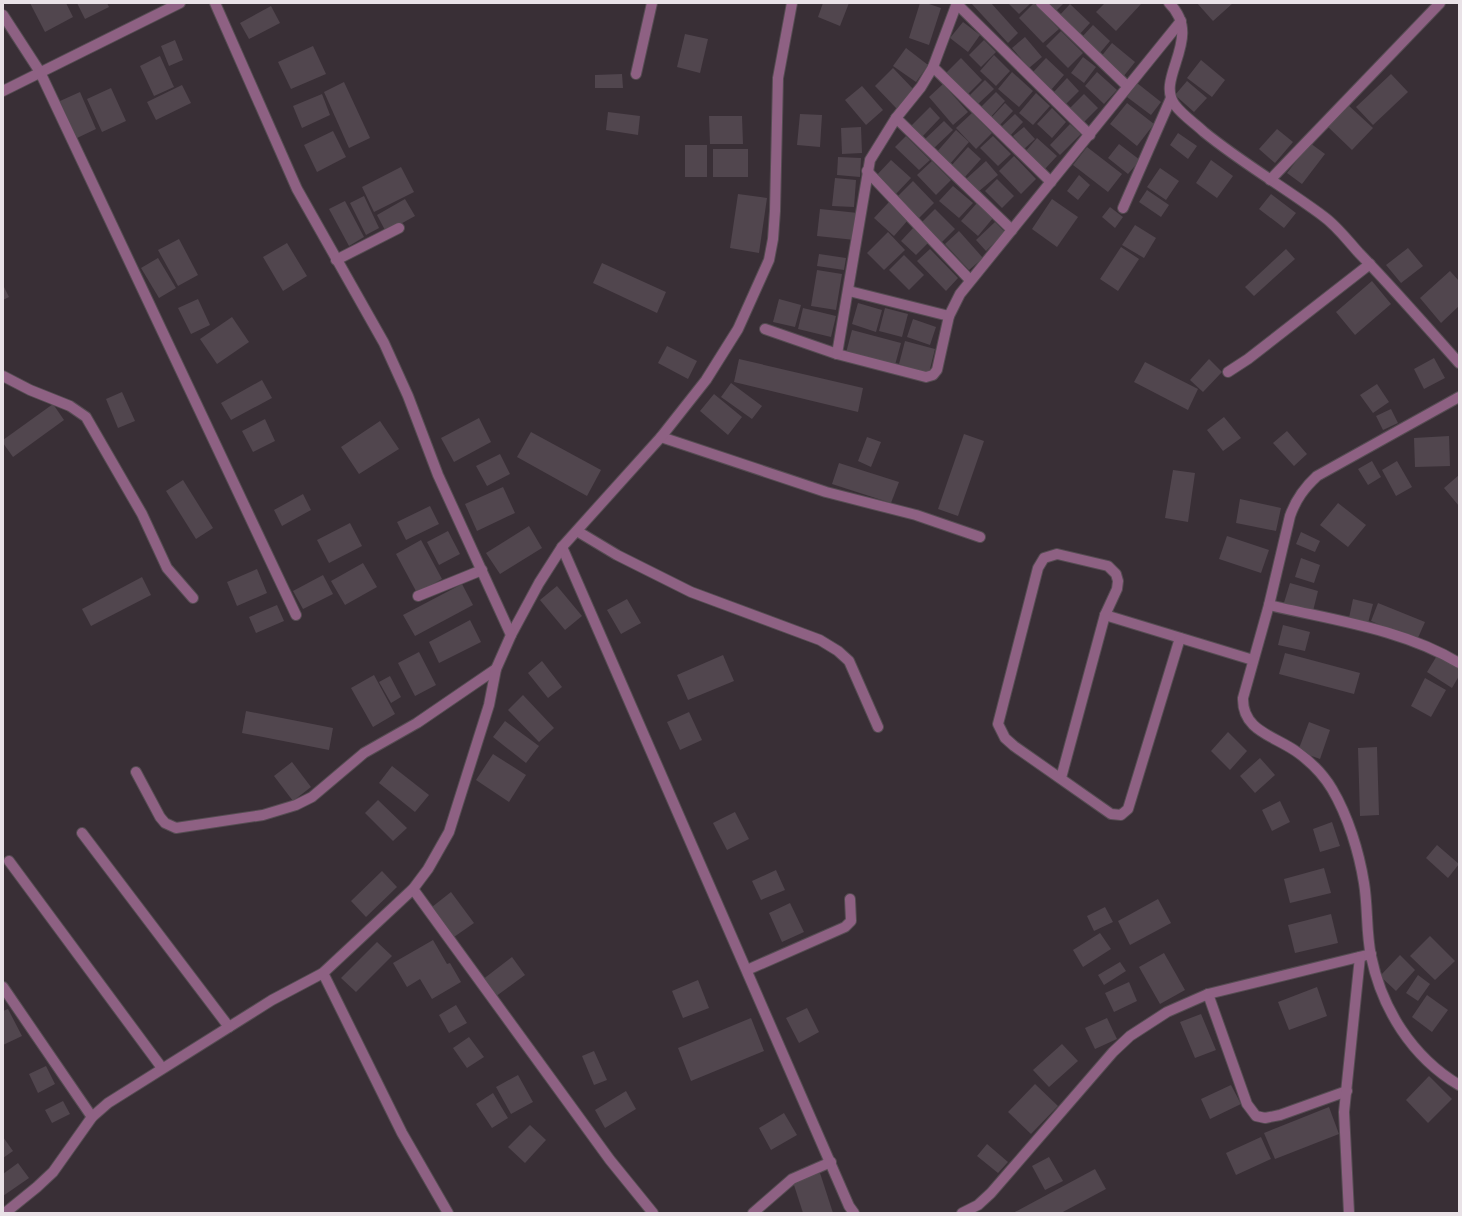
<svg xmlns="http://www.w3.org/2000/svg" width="1462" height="1216" font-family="Commissioner,sans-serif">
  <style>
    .building { fill: #51464e }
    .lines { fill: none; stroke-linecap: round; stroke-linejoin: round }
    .minor-casing { stroke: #554c52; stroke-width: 12 }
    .minor { stroke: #8e6183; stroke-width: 10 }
  </style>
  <rect width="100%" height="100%" fill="#392f36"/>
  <g class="building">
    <path d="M30,3H66L73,17L45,32Z"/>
    <path d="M77,3H107L109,7L85,19Z"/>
    <path d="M823,3H849L840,26L818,17Z"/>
    <path d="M920,3H926L941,8L929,45L909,38Z"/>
    <path d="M971,3H991L1018,33L1008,43Z"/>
    <path d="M1008,3H1031L1019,14Z"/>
    <path d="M1034,3L1059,29L1043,43L1019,18Z"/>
    <path d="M1046,3H1064L1055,12Z"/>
    <path d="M1105,3H1141V4L1116,31L1096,12Z"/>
    <path d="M1197,3H1233L1213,21Z"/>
    <path d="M1070,4L1090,23L1078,36L1058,17Z"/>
    <path d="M271,6L280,23L249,39L240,23Z"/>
    <path d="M963,22L980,35L968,52L950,38Z"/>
    <path d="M1093,25L1110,41L1099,54L1082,37Z"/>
    <path d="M1061,31L1083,53L1068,68L1046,46Z"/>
    <path d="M685,34L708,39L700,73L677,67Z"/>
    <path d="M1025,37L1042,57L1029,68L1012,48Z"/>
    <path d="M175,40L183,60L169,66L161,46Z"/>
    <path d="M984,40L996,52L981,67L969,55Z"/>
    <path d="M1112,43L1135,62L1123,77L1100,58Z"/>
    <path d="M313,46L326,74L291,89L278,62Z"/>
    <path d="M906,48L928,65L916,82L893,66Z"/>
    <path d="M994,55L1010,71L996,86L980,71Z"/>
    <path d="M160,56L174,87L154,96L140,66Z"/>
    <path d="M1083,57L1096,67L1084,83L1071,73Z"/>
    <path d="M961,58L982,80L966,96L945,74Z"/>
    <path d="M1046,58L1064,75L1051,90L1032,73Z"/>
    <path d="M1201,60L1225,80L1212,97L1187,78Z"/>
    <path d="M893,68L915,91L897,109L875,86Z"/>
    <path d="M1012,72L1033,91L1019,107L998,89Z"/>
    <path d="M1097,72L1117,90L1104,104L1085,86Z"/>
    <path d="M622,74L623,88H595V75Z"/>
    <path d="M1391,74L1408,92L1373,125L1356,107Z"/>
    <path d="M1067,78L1079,91L1066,104L1054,92Z"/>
    <path d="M985,80L994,89L978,104L970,95Z"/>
    <path d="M1187,81L1207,98L1194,112L1175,95Z"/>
    <path d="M344,82L370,138L349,148L324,92Z"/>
    <path d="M1137,83L1161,102L1151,115L1127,97Z"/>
    <path d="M943,84L968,112L953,125L929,97Z"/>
    <path d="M182,85L191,103L156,120L147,102Z"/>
    <path d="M862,86L883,110L866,125L845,100Z"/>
    <path d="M111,88L126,121L102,132L87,99Z"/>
    <path d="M80,92L96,129L77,138L60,101Z"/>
    <path d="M996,92L1005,101L989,119L979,109Z"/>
    <path d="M1036,93L1050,106L1033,125L1019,113Z"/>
    <path d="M322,94L330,115L302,128L293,106Z"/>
    <path d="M1084,94L1098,108L1083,123L1069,109Z"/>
    <path d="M1005,103L1013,111L998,127L990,119Z"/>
    <path d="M1127,103L1154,124L1137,146L1110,124Z"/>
    <path d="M1347,104L1373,128L1352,150L1326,125Z"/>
    <path d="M930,107L940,118L922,137L911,126Z"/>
    <path d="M1052,108L1066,122L1052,138L1037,124Z"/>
    <path d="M608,112L640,116L638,135L606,130Z"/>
    <path d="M972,113L992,133L976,149L956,128Z"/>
    <path d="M800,114L822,115L820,147L797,145Z"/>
    <path d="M1015,114L1023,122L1009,137L1000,128Z"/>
    <path d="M709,116H742L743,144H710Z"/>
    <path d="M944,121L953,130L933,149L924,140Z"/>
    <path d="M1070,124L1081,134L1060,155L1050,145Z"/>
    <path d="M861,127L862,153L842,154L841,128Z"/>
    <path d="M1024,127L1035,139L1024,149L1013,136Z"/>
    <path d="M1277,129L1293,142L1275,163L1259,149Z"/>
    <path d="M956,130L969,142L949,165L936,153Z"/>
    <path d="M333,131L346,157L317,172L304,145Z"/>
    <path d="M1178,133L1197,146L1188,159L1170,145Z"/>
    <path d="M906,136L930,160L919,170L895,147Z"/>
    <path d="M993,136L1011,154L998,166L980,148Z"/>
    <path d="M1037,138L1057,156L1044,170L1025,152Z"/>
    <path d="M1310,143L1325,154L1302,184L1287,173Z"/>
    <path d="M1119,144L1140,160L1128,174L1108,158Z"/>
    <rect x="685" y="145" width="22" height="32"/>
    <path d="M968,147L981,159L964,178L951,166Z"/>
    <path d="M1087,147L1122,174L1108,192L1073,165Z"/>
    <rect x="713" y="149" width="35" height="28"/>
    <path d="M1014,156L1036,179L1021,194L999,171Z"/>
    <path d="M838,157L861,158L860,177L837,175Z"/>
    <path d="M891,160L911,178L895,195L875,177Z"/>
    <path d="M1211,160L1233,176L1217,198L1196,183Z"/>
    <path d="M932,161L951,180L936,195L917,175Z"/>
    <path d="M986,161L998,175L978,192L966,179Z"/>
    <path d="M401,167L414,192L374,212L362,187Z"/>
    <path d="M1160,168L1179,181L1166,200L1147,187Z"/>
    <path d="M1079,175L1090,185L1078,200L1067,191Z"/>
    <path d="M835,178L856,180L854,207L832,206Z"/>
    <path d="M997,179L1014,196L1002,208L985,191Z"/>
    <path d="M913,181L934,203L917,220L896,198Z"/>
    <path d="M953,186L973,203L959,218L939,201Z"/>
    <path d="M1147,190L1169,205L1161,217L1139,202Z"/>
    <path d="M738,194L767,198L759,253L730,248Z"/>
    <path d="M1271,194L1296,213L1284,228L1259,209Z"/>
    <path d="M364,196L379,228L366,235L350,203Z"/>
    <path d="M405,199L415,216L386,232L377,215Z"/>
    <path d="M1052,199L1078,217L1057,247L1032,229Z"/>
    <path d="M345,201L364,237L349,246L329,209Z"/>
    <path d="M889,202L908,220L894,236L874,218Z"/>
    <path d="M977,203L993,218L978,236L961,221Z"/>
    <path d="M1110,207L1123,217L1115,228L1102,217Z"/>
    <path d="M820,209L858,213L855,240L817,236Z"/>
    <path d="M935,209L955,229L940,244L920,224Z"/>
    <path d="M995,222L1005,232L986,251L976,240Z"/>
    <path d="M1135,225L1156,238L1144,258L1122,245Z"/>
    <path d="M914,227L929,242L916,255L901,241Z"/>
    <path d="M959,231L983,258L969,270L945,244Z"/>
    <path d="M888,232L905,250L884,270L867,253Z"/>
    <path d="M179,239L198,275L178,286L158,250Z"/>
    <path d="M287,243L307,276L283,291L263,257Z"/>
    <path d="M1121,247L1139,259L1118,291L1100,279Z"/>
    <path d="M1408,248L1423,266L1401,283L1386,265Z"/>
    <path d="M930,249L958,278L946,291L917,261Z"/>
    <path d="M1286,249L1295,259L1254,296L1245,287Z"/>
    <path d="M819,254L846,258L844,270L817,266Z"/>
    <path d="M904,255L924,275L909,290L889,270Z"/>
    <path d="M158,258L176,288L159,298L141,268Z"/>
    <path d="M602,263L666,292L657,313L593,283Z"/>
    <path d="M817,270L842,274L836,310L811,306Z"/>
    <path d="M1450,271L1459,281V306L1441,323L1420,298Z"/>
    <path d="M1372,281L1391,304L1355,335L1336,312Z"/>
    <path d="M3,285L9,297L3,300Z"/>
    <path d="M198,299L210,325L191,334L178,308Z"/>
    <path d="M779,299L801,305L795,327L773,322Z"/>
    <path d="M858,303L882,310L876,332L852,324Z"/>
    <path d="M803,308L836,316L831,337L798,329Z"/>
    <path d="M885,308L908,314L902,337L879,331Z"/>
    <path d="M232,317L249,342L217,364L200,339Z"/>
    <path d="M913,319L936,327L930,345L907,337Z"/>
    <path d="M852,330L901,343L895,365L846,353Z"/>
    <path d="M905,341L935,349L929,373L899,364Z"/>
    <path d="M667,346L697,361L688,379L658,363Z"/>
    <path d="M1434,358L1445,378L1424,389L1414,369Z"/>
    <path d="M739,359L863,388L858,412L734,382Z"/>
    <path d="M1209,359L1222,372L1203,392L1190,380Z"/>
    <path d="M1145,362L1198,389L1188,410L1134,382Z"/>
    <path d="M262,380L272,398L231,420L221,403Z"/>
    <path d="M731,383L762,406L752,419L721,397Z"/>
    <path d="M1377,384L1389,402L1373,413L1360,395Z"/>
    <path d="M122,392L135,421L118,428L106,399Z"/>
    <path d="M714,394L742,417L728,435L700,411Z"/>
    <path d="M53,404L64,420L13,457L3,443V440Z"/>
    <path d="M1391,409L1398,423L1383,430L1376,416Z"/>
    <path d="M1224,417L1241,438L1223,451L1207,430Z"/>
    <path d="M479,418L491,442L454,462L441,438Z"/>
    <path d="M265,419L275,441L253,452L242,431Z"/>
    <path d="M380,421L399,449L359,474L341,447Z"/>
    <path d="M1287,431L1307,454L1294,466L1273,443Z"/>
    <path d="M531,432L601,470L587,496L517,457Z"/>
    <path d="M964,434L984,441L958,516L938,509Z"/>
    <path d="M1449,436L1450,466L1415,467L1414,438Z"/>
    <path d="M867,437L881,442L871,467L858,461Z"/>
    <path d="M500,454L510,474L487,486L476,466Z"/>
    <path d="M1372,461L1381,477L1368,485L1358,469Z"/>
    <path d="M1397,461L1412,487L1396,496L1382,470Z"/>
    <path d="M839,463L899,482L891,503L832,484Z"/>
    <path d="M1173,470L1195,473L1188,522L1165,518Z"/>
    <path d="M1459,475V506L1444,488Z"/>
    <path d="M183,480L213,528L196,539L166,491Z"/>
    <path d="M503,487L515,513L477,531L465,504Z"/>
    <path d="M303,494L311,510L282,526L274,510Z"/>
    <path d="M1240,499L1281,508L1276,531L1236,523Z"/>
    <path d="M1338,503L1366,525L1348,547L1320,525Z"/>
    <path d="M430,506L439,524L406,540L397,522Z"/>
    <path d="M350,523L362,546L329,563L317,540Z"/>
    <path d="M529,526L542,548L500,574L486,553Z"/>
    <path d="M448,531L460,554L439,565L427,542Z"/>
    <path d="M1301,532L1320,541L1315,552L1296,544Z"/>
    <path d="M1227,536L1269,550L1261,573L1219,559Z"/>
    <path d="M421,540L442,579L417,593L396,554Z"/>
    <path d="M1301,558L1320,565L1314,583L1295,577Z"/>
    <path d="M363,563L377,587L345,605L331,581Z"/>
    <path d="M257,569L267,593L237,606L227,582Z"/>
    <path d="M323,575L333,594L303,609L293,591Z"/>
    <path d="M142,577L151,595L91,626L82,609Z"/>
    <path d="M1290,583L1318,591L1312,615L1283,606Z"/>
    <path d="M462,584L473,605L415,636L403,615Z"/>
    <path d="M557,586L582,616L565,630L540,600Z"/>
    <path d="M627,599L641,623L621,634L607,610Z"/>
    <path d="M1353,599L1373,604L1368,623L1349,618Z"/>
    <path d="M1378,603L1425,622L1417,640L1371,621Z"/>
    <path d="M277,605L284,621L256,633L249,617Z"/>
    <path d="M470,620L481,642L439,663L429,642Z"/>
    <path d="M1283,625L1310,632L1305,651L1278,645Z"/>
    <path d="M419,652L436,685L415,696L398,663Z"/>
    <path d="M1285,653L1360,673L1354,694L1279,674Z"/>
    <path d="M1438,654L1459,668V676L1452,688L1427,672Z"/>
    <path d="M723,655L734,681L688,700L677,675Z"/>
    <path d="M542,661L562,687L548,698L528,673Z"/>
    <path d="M374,675L395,714L373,727L351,688Z"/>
    <path d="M390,676L401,697L391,703L379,682Z"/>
    <path d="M1425,678L1446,690L1431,717L1411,706Z"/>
    <path d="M523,695L554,728L539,742L508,710Z"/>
    <path d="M246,711L333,728L329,750L242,733Z"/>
    <path d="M689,712L702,740L680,750L667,722Z"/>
    <path d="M505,721L539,746L526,763L493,737Z"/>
    <path d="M1309,722L1330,730L1320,759L1298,751Z"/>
    <path d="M1228,732L1247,751L1230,770L1211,751Z"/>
    <path d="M1377,747L1379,815L1360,816L1358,748Z"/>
    <path d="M493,754L526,775L509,802L476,780Z"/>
    <path d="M1260,758L1275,775L1255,793L1240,776Z"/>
    <path d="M292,762L311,787L293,801L274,776Z"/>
    <path d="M392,766L429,795L415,812L379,783Z"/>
    <path d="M378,800L407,828L393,841L365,813Z"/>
    <path d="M1280,801L1290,822L1272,831L1262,810Z"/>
    <path d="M735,812L749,839L727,850L713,823Z"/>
    <path d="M1332,822L1340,846L1320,852L1313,829Z"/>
    <path d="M1437,845L1459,864L1448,878L1426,858Z"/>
    <path d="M1324,868L1331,893L1290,903L1284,879Z"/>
    <path d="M776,870L785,890L761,900L752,881Z"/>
    <path d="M382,871L397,887L366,917L351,901Z"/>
    <path d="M451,892L474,923L454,937L432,907Z"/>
    <path d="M1158,899L1171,923L1130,945L1118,921Z"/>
    <path d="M790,903L804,932L782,942L769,913Z"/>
    <path d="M1105,907L1113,922L1094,931L1087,916Z"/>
    <path d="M1331,914L1338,943L1295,953L1288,925Z"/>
    <path d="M1100,933L1111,949L1083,967L1073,950Z"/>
    <path d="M1430,936L1455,961L1435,980L1410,956Z"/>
    <path d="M433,940L447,964L450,963L461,982L432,999L420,979L407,987L393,963Z"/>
    <path d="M377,942L392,956L356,992L341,978Z"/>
    <path d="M1164,953L1185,990L1160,1004L1139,967Z"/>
    <path d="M1400,955L1415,970L1396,991L1380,976Z"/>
    <path d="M512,957L525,975L495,997L482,980Z"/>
    <path d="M1120,962L1126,971L1104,985L1098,975Z"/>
    <path d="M1418,975L1430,984L1418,1001L1406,993Z"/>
    <path d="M698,980L709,1008L683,1018L672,991Z"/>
    <path d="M1129,982L1137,1001L1114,1012L1105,993Z"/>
    <path d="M1317,987L1327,1016L1289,1030L1278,1002Z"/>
    <path d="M1427,995L1448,1010L1432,1032L1412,1017Z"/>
    <path d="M456,1005L467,1023L449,1033L439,1015Z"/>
    <path d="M807,1008L819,1032L799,1043L786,1018Z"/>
    <path d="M8,1009L22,1036L3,1045V1011Z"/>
    <path d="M1201,1014L1216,1050L1195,1058L1180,1022Z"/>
    <path d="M751,1018L764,1051L691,1081L678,1048Z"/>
    <path d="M1107,1018L1117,1039L1095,1049L1085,1028Z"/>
    <path d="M469,1037L484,1057L467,1068L453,1048Z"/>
    <path d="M1062,1044L1078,1061L1049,1087L1033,1070Z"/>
    <path d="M594,1051L607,1080L594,1085L582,1056Z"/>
    <path d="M46,1066L55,1084L38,1093L29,1074Z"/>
    <path d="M518,1075L533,1102L511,1114L496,1087Z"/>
    <path d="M1429,1076L1452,1099L1428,1123L1406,1100Z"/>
    <path d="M1035,1084L1058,1106L1031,1134L1008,1112Z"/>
    <path d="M1231,1085L1241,1104L1210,1119L1201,1099Z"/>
    <path d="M626,1091L636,1109L605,1128L595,1110Z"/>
    <path d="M493,1093L508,1118L492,1128L476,1104Z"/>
    <path d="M63,1101L70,1114L52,1123L45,1110Z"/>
    <path d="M1329,1107L1339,1134L1275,1159L1264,1133Z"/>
    <path d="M784,1113L797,1135L771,1150L759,1128Z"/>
    <path d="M530,1125L546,1140L525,1163L508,1147Z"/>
    <path d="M3,1137L13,1151L3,1158Z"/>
    <path d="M1261,1137L1271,1159L1236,1175L1226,1153Z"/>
    <path d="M987,1144L1008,1162L998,1173L977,1156Z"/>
    <path d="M1049,1157L1063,1181L1045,1190L1032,1166Z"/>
    <path d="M18,1163L29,1178L3,1196V1174Z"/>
    <path d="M1095,1169L1106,1189L1061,1213H1013Z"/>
    <path d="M820,1173L833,1213H803L793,1182Z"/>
  </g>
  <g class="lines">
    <defs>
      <g id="minor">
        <path d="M1041,3L1127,86"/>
        <path d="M1169,3C1205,38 1154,78 1175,105C1183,116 1195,123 1204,132C1242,163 1284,187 1323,216C1337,226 1348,241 1359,253C1394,289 1426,326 1459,363"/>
        <path d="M957,4L1090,135"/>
        <path d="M3,15L40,72L296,615"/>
        <path d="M933,67L1051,182"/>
        <path d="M636,74L652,3"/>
        <path d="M3,91L180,3"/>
        <path d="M896,118L1012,230"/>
        <path d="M867,171L970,280"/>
        <path d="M1270,180L1440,3"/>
        <path d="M1123,208L1171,98"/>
        <path d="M336,260L399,228"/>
        <path d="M849,291L949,316"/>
        <path d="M765,329L837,354L926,377L933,375L937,370L949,316L960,294L1181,21"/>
        <path d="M837,354L870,160L896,118L921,87L933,67L957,3"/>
        <path d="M1228,372L1248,359L1370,264"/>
        <path d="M3,376L30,390L70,406L86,417L142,514L167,568L193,598"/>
        <path d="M1459,397L1317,476C1304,488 1296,499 1290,516L1269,605L1243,698C1242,731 1275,736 1297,752C1311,762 1323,774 1332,789C1348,816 1359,852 1364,883C1368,907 1366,932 1371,956C1382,1009 1412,1057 1459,1085"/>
        <path d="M661,437L826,492L916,515L980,537"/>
        <path d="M577,531L617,555L691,592L820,640L838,651L849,661L878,727"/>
        <path d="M562,547L849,1206L854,1213"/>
        <path d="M418,596L482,570"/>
        <path d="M1269,605C1332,620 1403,629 1459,663"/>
        <path d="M1105,615L1253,660"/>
        <path d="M511,635L539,583L562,547L661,437L706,380L738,329L769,260L773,239L775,211L778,78L792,3"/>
        <path d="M136,772L160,817L165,823L176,828L263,815L296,805L312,797L364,753L417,723L496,669"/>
        <path d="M1061,778L1105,615L1117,589L1118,581L1116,574L1108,566L1057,554L1044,558L1038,568L998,724L1005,738L1014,746L1111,814L1121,815L1128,809L1180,638"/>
        <path d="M82,833L229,1027"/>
        <path d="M9,861L162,1068"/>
        <path d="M413,889L610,1160L653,1213"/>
        <path d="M747,970L845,927L851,921L850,899"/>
        <path d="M323,973L402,1133L448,1213"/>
        <path d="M3,987L92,1117"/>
        <path d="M1208,994L1247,1104L1256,1116L1265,1118L1280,1115L1347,1091"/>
        <path d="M5,1213L37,1187L53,1172L92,1117L108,1103L272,1000L323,973L413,889L428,869L449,832L489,705L496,669L511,635L438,475L408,396L384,343L297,189L215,3"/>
        <path d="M753,1213L792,1179L831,1162"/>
        <path d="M962,1213L978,1205L991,1193L1113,1052L1130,1036L1167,1012L1208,994L1371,954"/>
        <path d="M1349,1213L1344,1112L1360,957"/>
      </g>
    </defs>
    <use href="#minor" class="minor-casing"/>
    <use href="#minor" class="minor"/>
  </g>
  <rect width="1462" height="1216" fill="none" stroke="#e9e2e7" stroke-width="8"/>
</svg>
